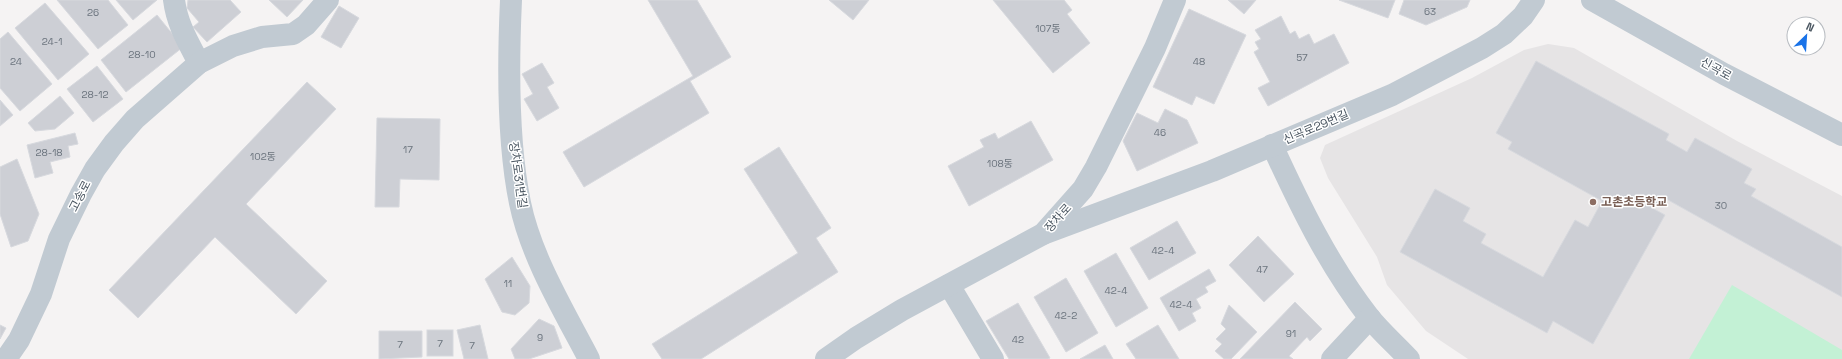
<svg xmlns="http://www.w3.org/2000/svg" width="1842" height="359" font-family="'Space Grotesk','Noto Sans KR',sans-serif">
  <style>
    .education { fill: #e6e4e5 }
    .green { fill: #c3f1d5 }
    .building { fill: #cdcfd5; stroke: #d7d9de }
    .lines { fill: none; stroke-linecap: round; stroke-linejoin: round }
    .minor { stroke: #c1cad2; stroke-width: 22 }
    .education-dot { fill: #8d6e63; stroke: #fff; stroke-width: 1.5 }
    .labels { text-anchor: middle; stroke-width: 3; stroke-linejoin: round; paint-order: stroke }
    .number-label { font-size: 10px; fill: #6b747e }
    .street-label { font-size: 12px; fill: #4a5661; stroke: #fff }
    .education-label { font-size: 12px; font-weight: bold; fill: #785e54; stroke: #fff; text-anchor: start }
  </style>
  <rect width="100%" height="100%" fill="#f5f3f3"/>
  <path class="education" d="M1548,44L1574,48L1737,141L1842,196V359H1468L1426,331L1387,285L1377,257L1328,178L1320,158L1325,145L1472,78L1524,50Z"/>
  <path class="green" d="M1732,285L1842,350V359H1689Z"/>
  <g class="building">
    <path d="M57,0H108L128,25L98,49Z"/>
    <path d="M116,0H157L133,20Z"/>
    <path d="M188,0H230L241,12L207,42L193,27L199,22L187,8Z"/>
    <path d="M269,0H303L287,17Z"/>
    <path d="M648,0H697L731,57L690,81L709,113L584,187L563,152L693,76Z"/>
    <path d="M829,0H869L853,20Z"/>
    <path d="M993,0H1064L1072,10L1067,14L1090,43L1053,73Z"/>
    <path d="M1228,0H1256L1244,14Z"/>
    <path d="M1339,0H1395L1388,18Z"/>
    <path d="M1404,0H1470L1467,7L1426,25L1399,14Z"/>
    <path d="M45,3L89,54L58,80L15,28Z"/>
    <path d="M339,6L359,18L341,48L321,37Z"/>
    <path d="M1189,9L1246,35L1214,104L1196,96L1192,105L1153,87Z"/>
    <path d="M157,15L183,47L126,92L101,60Z"/>
    <path d="M1281,16L1290,34L1295,31L1299,39L1309,34L1314,44L1334,34L1349,63L1268,106L1258,88L1270,82L1254,52L1259,49L1255,42L1261,39L1255,30Z"/>
    <path d="M8,32L52,84L20,111L0,88V39Z"/>
    <path d="M1536,61L1669,134L1666,140L1687,152L1695,138L1752,169L1744,183L1756,189L1751,196L1842,247V297L1661,196L1654,209L1665,215L1593,344L1553,321L1547,333L1400,252L1435,189L1470,208L1463,221L1486,234L1481,243L1543,277L1575,220L1588,227L1602,201L1508,149L1512,142L1496,133Z"/>
    <path d="M542,63L554,83L547,87L559,108L537,121L524,99L533,94L522,74Z"/>
    <path d="M97,66L123,99L93,122L67,89Z"/>
    <path d="M307,82L336,109L246,204L327,281L296,314L215,237L138,318L109,290Z"/>
    <path d="M60,96L74,113L55,129L35,131L28,123Z"/>
    <path d="M0,100L13,115L0,126Z"/>
    <path d="M1165,109L1187,120L1198,143L1137,171L1123,141L1137,113L1158,123Z"/>
    <path d="M377,118L440,119L439,180L400,179L399,207H375Z"/>
    <path d="M1031,121L1053,160L969,206L948,166L984,147L980,140L995,133L998,139Z"/>
    <path d="M75,133L78,144L68,146L70,157L50,162L53,173L35,178L27,145Z"/>
    <path d="M779,147L831,228L816,238L838,272L701,359H662L652,344L798,253L744,169Z"/>
    <path d="M17,159L39,214L28,241L11,247L0,214V167Z"/>
    <path d="M1177,221L1196,253L1149,280L1130,248Z"/>
    <path d="M1258,236L1294,274L1264,302L1229,265Z"/>
    <path d="M1116,253L1148,308L1116,327L1084,271Z"/>
    <path d="M512,257L530,286L529,303L515,315L502,312L485,279Z"/>
    <path d="M1209,269L1216,281L1205,287L1208,292L1196,299L1201,308L1192,313L1196,321L1179,331L1160,298Z"/>
    <path d="M1066,278L1098,333L1066,352L1034,297Z"/>
    <path d="M1295,302L1322,329L1310,341L1307,337L1289,356L1293,359H1240Z"/>
    <path d="M1018,303L1050,358L1048,359H1009L986,321Z"/>
    <path d="M1229,305L1257,332L1231,359H1224L1215,351L1222,344L1216,339L1226,329L1221,324Z"/>
    <path d="M539,319L554,326L562,348L529,359H515L511,349Z"/>
    <path d="M0,325L6,328L0,339Z"/>
    <path d="M480,325L488,359H464L457,330Z"/>
    <path d="M1158,325L1179,359H1136L1126,344Z"/>
    <rect x="427" y="330" width="26" height="26"/>
    <path d="M379,331H422V357L379,359Z"/>
    <path d="M1105,345L1113,359H1080Z"/>
  </g>
  <g class="lines">
    <g class="minor">
      <path d="M174,0C177,24 188,42 199,63"/>
      <path d="M511,0C508,64 507,140 520,203C531,257 564,311 589,359"/>
      <path d="M1592,0L1724,74L1842,135"/>
      <path d="M1272,145C1300,206 1328,264 1369,317C1381,332 1396,345 1409,359"/>
      <path d="M1043,234L1212,171L1392,95L1482,48L1504,34L1523,16L1534,0"/>
      <path d="M949,285L993,359"/>
      <path d="M6,359L19,340L41,294L59,239L81,194L95,169L114,143L135,119L199,63L233,46L262,37L293,34L306,25L328,0"/>
      <path d="M826,359L856,338L902,310L1043,234L1083,189L1096,167L1155,48L1175,0"/>
      <path d="M1332,359L1370,318"/>
    </g>
  </g>
  <circle class="education-dot" cx="1593" cy="202" r="4"/>
  <g class="labels">
    <g class="number-label">
      <text x="1430" y="15">63</text>
      <text x="93" y="16">26</text>
      <text x="1048" y="32">107동</text>
      <text x="52" y="45">24-1</text>
      <text x="142" y="58">28-10</text>
      <text x="1302" y="61">57</text>
      <text x="16" y="65">24</text>
      <text x="1199" y="65">48</text>
      <text x="95" y="98">28-12</text>
      <text x="1160" y="136">46</text>
      <text x="408" y="153">17</text>
      <text x="49" y="156">28-18</text>
      <text x="263" y="160">102동</text>
      <text x="1000" y="167">108동</text>
      <text x="1721" y="209">30</text>
      <text x="1163" y="254">42-4</text>
      <text x="1262" y="273">47</text>
      <text x="508" y="287">11</text>
      <text x="1116" y="294">42-4</text>
      <text x="1181" y="308">42-4</text>
      <text x="1066" y="319">42-2</text>
      <text x="1291" y="337">91</text>
      <text x="540" y="341">9</text>
      <text x="1018" y="343">42</text>
      <text x="440" y="347">7</text>
      <text x="400" y="348">7</text>
      <text x="472" y="349">7</text>
    </g>
    <g class="street-label">
      <text transform="translate(1716 69) rotate(29)" y="4">신곡로</text>
      <text transform="translate(1316 127) rotate(-23)" y="4">신곡로29번길</text>
      <text transform="translate(518 175) rotate(82)" y="4">장차로31번길</text>
      <text transform="translate(80 196) rotate(-63)" y="4">고송로</text>
      <text transform="translate(1058 218) rotate(-48)" y="4">장차로</text>
    </g>
    <g class="education-label">
      <text x="1601" y="206">고촌초등학교</text>
    </g>
  </g>
  <g transform="translate(1806 36) rotate(25)"><circle r="19" fill="#ffffff" stroke="#b7bbc0"/>
  <path d="M0-3L7 15L0 10L-7 15Z" fill="#1a73e8"/>
  <text y="-6" font-size="11" font-weight="bold" text-anchor="middle" fill="#4a5661">N</text>
  </g>
</svg>
